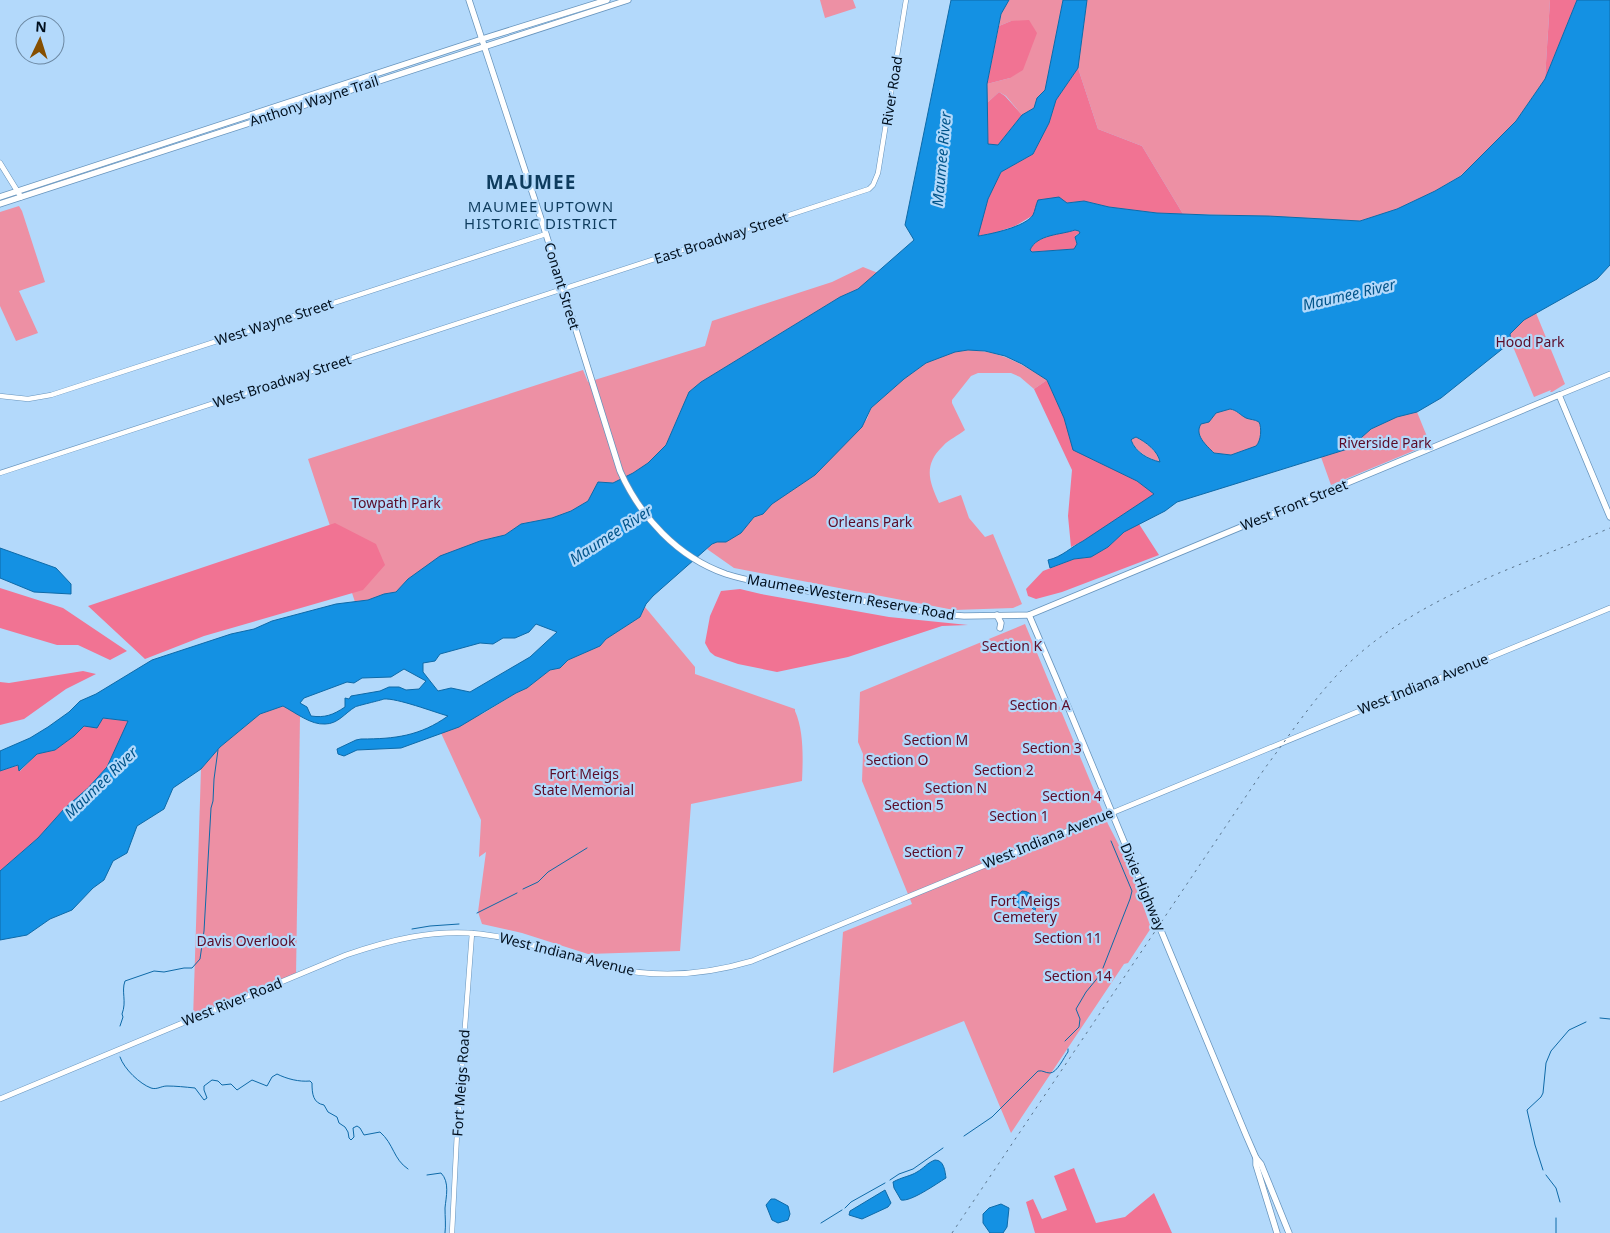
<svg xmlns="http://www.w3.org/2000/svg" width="1610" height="1233" font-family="'Noto Sans',sans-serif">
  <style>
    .green { fill: #ed90a4 }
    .forest { fill: #f17393 }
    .water { fill: #1491e3; stroke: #0e6aa8; fill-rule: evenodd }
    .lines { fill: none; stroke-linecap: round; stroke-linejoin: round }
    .stream { stroke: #0e6aa8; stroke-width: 1 }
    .tertiary-casing { stroke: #6794bc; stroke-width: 5.5 }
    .secondary-casing { stroke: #6794bc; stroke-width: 6 }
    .primary-casing { stroke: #6794bc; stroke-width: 7 }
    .trunk-casing { stroke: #6794bc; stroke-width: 7 }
    .tertiary { stroke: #fff; stroke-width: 4.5 }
    .secondary { stroke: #fff; stroke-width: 5 }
    .primary { stroke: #fff; stroke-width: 5.5 }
    .trunk { stroke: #fff; stroke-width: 5.5 }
    .rail { stroke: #5a748c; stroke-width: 1; stroke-dasharray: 2.5 5; stroke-linecap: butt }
    .labels { text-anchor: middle; stroke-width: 4.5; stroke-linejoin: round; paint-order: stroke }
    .street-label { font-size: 14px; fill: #010f1d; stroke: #b3d9fb }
    .park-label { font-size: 14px; fill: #5b0c28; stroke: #b3d9fb }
    .water-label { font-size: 15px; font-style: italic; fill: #00548a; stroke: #b3d9fb }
    .neighbourhood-label { font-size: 15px; letter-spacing: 1px; fill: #0e3c5e; stroke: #b3d9fb }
    .district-label { font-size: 19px; font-weight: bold; letter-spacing: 1px; fill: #0e3c5e; stroke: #b3d9fb }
  </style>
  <rect width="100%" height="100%" fill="#b3d9fb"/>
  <g class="green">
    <path d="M820,0H853L856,8L825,18Z"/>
    <path d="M1009,0H1063L1045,90L1037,98L1034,108L1022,115L1006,96L999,92L987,103V84L1010,78L1011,21L999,26L1001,14Z"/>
    <path d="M1087,0H1550L1545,79L1516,121L1489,150L1460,176L1435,191L1397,209L1360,221L1268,216L1183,214L1142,146L1098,129L1078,68Z"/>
    <path d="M19,206L22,211L45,282L19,291L38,333L16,341L0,306V212Z"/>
    <path d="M863,267L878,273L858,289L840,297L701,382L689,392L666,445L648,463L633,473L613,483L598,482L588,501L571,511L552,518L521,524L505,535L480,541L408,579L396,592L384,594L368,600L355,602L308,459L583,370L588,382L705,346L712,321L832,282Z"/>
    <path d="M1536,313L1565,384L1552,392H1550L1551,390L1534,397L1511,342L1509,334L1524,320Z"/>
    <path d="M968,350C1001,351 1020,363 1047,380L1034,389L1020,377L1011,373H978L971,376L952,400V403L965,430C958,436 949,439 943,446C923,465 929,481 939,503L961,495L969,518L985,537L993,534L1022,604L1013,608L954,610L734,568L707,549L712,544L717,542H726L740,533L754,517L763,514L772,504L815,475L867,419L871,408L904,379L926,363L955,352Z"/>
    <path d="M1230,409C1236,410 1240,415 1246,418C1251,420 1254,419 1259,422C1262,428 1261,441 1257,446L1231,455L1213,453C1206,445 1194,435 1201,423L1209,422L1216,413Z"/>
    <path d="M1417,412L1430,444L1331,485L1321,457L1354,447L1362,437L1371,429L1397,417Z"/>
    <path d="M1136,437C1145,442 1159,452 1159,462C1147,457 1137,453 1131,440V439Z"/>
    <path d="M645,607L695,667V674L795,709V711C804,731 803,759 802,781L691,804L680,951L588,954L522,933L482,924L478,912L486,852L479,857L481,820L441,733L484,713L516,693L527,688L550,670L560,668L568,660L600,646L606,639L640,617Z"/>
    <path d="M1025,624L1108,824L1128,863L1151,928L1128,963L1124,964L1011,1133L964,1021L833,1073L843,932L912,904L862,781L863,754L858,742L860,692Z"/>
    <path d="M283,706L300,716L296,976L193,1019L201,769L220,747L260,714Z"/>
  </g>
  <g class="forest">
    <path d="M1550,0H1577L1545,79Z"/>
    <path d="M1029,20L1037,33L1023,70L1010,78L987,84L999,26L1011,21Z"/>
    <path d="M1078,68L1098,129L1142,146L1183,214L1157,213L1109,207L1084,201L1067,203L1032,216L1015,226L994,233L977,236L988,199L1001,172L1033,154L1049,123L1056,100Z"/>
    <path d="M999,92L1005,96L1022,115L998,145H988L987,103Z"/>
    <path d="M1075,230L1079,231L1080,233L1076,235L1075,239L1077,244L1074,249L1032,252L1030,250C1037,235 1060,234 1075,230Z"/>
    <path d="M1047,380L1064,418L1074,450L1136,480L1155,494L1083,541L1071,547L1068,516L1072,470L1034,389Z"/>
    <path d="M335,523L376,544L385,565L363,590L204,636L145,659L88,606Z"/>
    <path d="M1139,524L1159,555L1062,592L1036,599L1028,596L1026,589L1043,571L1074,559L1091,557L1108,547L1124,532Z"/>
    <path d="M0,588L63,608L127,651L110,660L78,645H57L0,628Z"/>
    <path d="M740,589L761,594L889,617L968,625L942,626L848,657L777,672L738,664L715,656L710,652L705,643L710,616L721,591Z"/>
    <path d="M83,671L96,674L66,689L24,719L0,725V682L9,683Z"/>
    <path d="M102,718L129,721L107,767L88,788L64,809L38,838L0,871V771L19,765L20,771L37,754L55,750L74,736L84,725Z"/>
    <path d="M1074,1168L1096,1223L1125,1217L1154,1193L1172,1233H1035L1026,1202L1033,1199L1042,1219L1067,1210L1054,1176Z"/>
  </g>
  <g class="water">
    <path d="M951,0H1009L1001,14L987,84L988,144L998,145L1022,115L1034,108L1037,98L1045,90L1063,0H1087L1078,68L1056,100L1049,123L1033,154L1001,172L988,199L978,236C991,234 1025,227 1033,215C1035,211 1036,204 1038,200L1059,197L1067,203L1084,201L1109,207L1157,213L1209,215L1268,216L1360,221L1397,209L1435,191L1461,176L1516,121L1545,79L1577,0H1610V265L1597,279L1524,320L1510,334L1511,342L1441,398L1417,412L1397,417L1371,429L1362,437L1354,447L1177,502L1165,511L1124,532L1108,547L1091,557L1074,559L1050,568L1048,560C1062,557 1071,547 1083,541L1154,494L1137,481L1073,450L1064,418L1047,380L1022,364L1005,356L985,351L968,350L955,352L926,363L904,379L871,408L862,427L815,475L772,504L763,514L754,517L741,533L726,542H717L712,544L653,596L646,604L640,617L606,639L600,646L568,660L560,668L550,670L527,688L516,693L459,727L401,748L357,750L344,756L338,754L337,749L356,740L361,739C395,739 420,736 448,716C434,712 397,698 384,699C382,700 356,706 355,707C345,713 338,724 325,724C311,725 296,713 283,706L260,714L220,747L201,769L173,788L164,809L137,826L127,853L113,861L104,880L93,888L72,910L50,919L27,935L0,940V871L38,838L64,809L88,788L107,767L128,721L103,718L97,728L84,726L74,736L55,750L37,754L19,771L18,765L0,771V751L30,738L48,727L69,712L80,701L96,694L152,660L231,634L254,629L272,621L336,604L368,600L384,594L396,592L408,579L440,556L480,541L505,535L521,524L552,518L571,511L588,501L598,482L613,483L633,473L648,463L666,445L689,392L701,382L840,297L858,289L914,240L905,225ZM1075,230L1079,231L1080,233L1075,237L1077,244L1074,249L1032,252L1030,250C1037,234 1061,235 1075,230ZM1230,409C1237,410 1240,415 1246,418C1251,420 1254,419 1259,422C1262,428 1261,441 1256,446L1231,455L1214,453C1206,445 1194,435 1201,424L1209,422L1216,413ZM1136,437C1146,442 1158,451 1160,462C1148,459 1136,453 1131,440L1132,439ZM536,624L557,632L530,657L470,692L451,688L438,691L423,672V663L435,661L440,654L480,643L493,644L503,638H515L529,632ZM404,669L426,681L419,689L406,690L399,687H389L380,691L351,696L349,699L345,698V707C333,715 325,718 311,716L307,707L300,703L304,698L347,682L354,683L362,678L391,677Z"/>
    <path d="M0,548L56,568L71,584V594L34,592L0,578Z"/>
    <path d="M1022,891C1033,891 1037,902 1035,911L1030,906L1021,909L1016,906L1014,902L1015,897Z"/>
    <path d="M935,1160C944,1160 945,1171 946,1178C936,1184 911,1202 901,1200L894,1188L893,1182C902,1177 911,1176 917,1172C924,1168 927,1163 935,1160Z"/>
    <path d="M885,1190L891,1203L888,1207L862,1219L849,1215L850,1211Z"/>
    <path d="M771,1199H775L788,1206L790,1214L788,1220L778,1223L772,1220L766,1205Z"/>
    <path d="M1001,1204L1009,1208L1007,1227L1003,1233H990L983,1223V1214L989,1208Z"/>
  </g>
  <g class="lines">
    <g class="stream">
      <path d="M523,889L538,882L548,872L587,848"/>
      <path d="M477,913L517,893"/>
      <path d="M412,929L430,926L459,924"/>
      <path d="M1103,968L1130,899L1132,891L1111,841"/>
      <path d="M1600,1018L1610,1019"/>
      <path d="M120,1026L123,1017L122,1014C127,1001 121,992 125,981L154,971L164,972L184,968H192L200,959L204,931L211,808L213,801L214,779L218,750"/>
      <path d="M1065,1041L1079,1027L1080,1019L1076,1009L1086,992L1100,975"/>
      <path d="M120,1057C124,1069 140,1084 151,1088C157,1090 161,1086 167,1086C176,1086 185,1087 195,1088L204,1100L207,1098L204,1090V1086L212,1080L218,1081L222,1085L231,1084L237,1090L252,1080L267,1086L272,1077L277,1074C287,1079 299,1082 310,1081L312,1083C312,1094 313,1103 324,1105L328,1112L337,1117L339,1123L345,1127L348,1132L349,1138L351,1140L354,1137L353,1128L357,1126L360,1128L364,1135L380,1132C394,1144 393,1159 408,1169"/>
      <path d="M964,1136L992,1117L1038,1071C1043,1070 1045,1073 1050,1073C1057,1073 1064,1057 1068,1052V1049"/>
      <path d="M1543,1170L1535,1145L1527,1110L1541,1097L1543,1093L1546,1063L1551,1051L1569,1030L1586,1022"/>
      <path d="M427,1175L441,1173C450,1182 446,1197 445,1208C445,1217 446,1225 445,1233"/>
      <path d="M1546,1175L1556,1188L1560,1202"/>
      <path d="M890,1180L899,1174L913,1169L943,1148"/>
      <path d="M845,1208L851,1202L885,1183"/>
      <path d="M821,1223L842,1210"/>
      <path d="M1556,1233V1218"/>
    </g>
    <defs>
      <g id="tertiary">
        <path d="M0,396L28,399L51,395L546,234"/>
        <path d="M0,473L869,189L873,185L878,173L906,0"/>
        <path d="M452,1233L457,1133L472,933"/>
      </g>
      <g id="secondary">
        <path d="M0,163L21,197"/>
        <path d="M1559,395L1610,374"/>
        <path d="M0,1099L346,955C390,940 433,929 480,934C524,939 566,957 609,967C657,979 705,975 752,961L1610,608"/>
      </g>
      <g id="primary">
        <path d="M469,0L546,234L620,471C640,516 677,557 726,574C754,583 785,587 815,592C856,600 897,607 938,614L964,616L1029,615L1559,395L1610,517"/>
        <path d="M997,615L1001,623L1000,628"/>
        <path d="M1029,615L1056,678L1246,1135L1256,1158L1261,1164L1289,1233"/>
        <path d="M1256,1158V1165L1277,1233"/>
      </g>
      <g id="trunk">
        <path d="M0,197L482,39L607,0"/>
        <path d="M0,204L628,0"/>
      </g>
    </defs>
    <use href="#tertiary" class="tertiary-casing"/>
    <use href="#secondary" class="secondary-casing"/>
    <use href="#primary" class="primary-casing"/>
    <use href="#trunk" class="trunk-casing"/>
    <use href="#tertiary" class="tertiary"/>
    <use href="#secondary" class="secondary"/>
    <use href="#primary" class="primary"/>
    <use href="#trunk" class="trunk"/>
    <path class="rail" d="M952,1233L1265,768C1289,736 1310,704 1337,675C1409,599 1516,568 1610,528"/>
  </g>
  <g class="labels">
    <g class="street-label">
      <text transform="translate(892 91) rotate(-81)" y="5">River Road</text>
      <text transform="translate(314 101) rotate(-18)" y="5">Anthony Wayne Trail</text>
      <text transform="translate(721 238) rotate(-18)" y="5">East Broadway Street</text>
      <text transform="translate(562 286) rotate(73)" y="5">Conant Street</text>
      <text transform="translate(274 322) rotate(-18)" y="5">West Wayne Street</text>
      <text transform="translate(282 381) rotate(-18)" y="5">West Broadway Street</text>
      <text transform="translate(1294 505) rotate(-22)" y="5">West Front Street</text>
      <text transform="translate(851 597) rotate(10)" y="5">Maumee-Western Reserve Road</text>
      <text transform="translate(1423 684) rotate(-22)" y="5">West Indiana Avenue</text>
      <text transform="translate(1048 838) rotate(-22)" y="5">West Indiana Avenue</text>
      <text transform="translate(1143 887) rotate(67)" y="5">Dixie Highway</text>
      <text transform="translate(567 954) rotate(14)" y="5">West Indiana Avenue</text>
      <text transform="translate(232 1002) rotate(-22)" y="5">West River Road</text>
      <text transform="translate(461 1083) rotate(-86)" y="5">Fort Meigs Road</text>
    </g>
    <g class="park-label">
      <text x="1530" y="347">Hood Park</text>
      <text x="1385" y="448">Riverside Park</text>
      <text x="396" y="508">Towpath Park</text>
      <text x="870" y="527">Orleans Park</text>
      <text x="1012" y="651">Section K</text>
      <text x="1040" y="710">Section A</text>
      <text x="936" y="745">Section M</text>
      <text x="1052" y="753">Section 3</text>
      <text x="897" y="765">Section O</text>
      <text x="1004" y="775">Section 2</text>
      <text x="584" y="779">Fort Meigs<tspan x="584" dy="16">State Memorial</tspan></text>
      <text x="956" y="793">Section N</text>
      <text x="1072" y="801">Section 4</text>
      <text x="914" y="810">Section 5</text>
      <text x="1019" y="821">Section 1</text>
      <text x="934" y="857">Section 7</text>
      <text x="1025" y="906">Fort Meigs<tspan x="1025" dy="16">Cemetery</tspan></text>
      <text x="1068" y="943">Section 11</text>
      <text x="246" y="946">Davis Overlook</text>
      <text x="1078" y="981">Section 14</text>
    </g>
    <g class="water-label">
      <text transform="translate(942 159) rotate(-85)" y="5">Maumee River</text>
      <text transform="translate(1349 295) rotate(-13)" y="5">Maumee River</text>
      <text transform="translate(611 535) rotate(-33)" y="5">Maumee River</text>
      <text transform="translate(101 783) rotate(-44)" y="5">Maumee River</text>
    </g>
    <g class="neighbourhood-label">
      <text x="541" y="212">MAUMEE UPTOWN<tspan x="541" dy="17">HISTORIC DISTRICT</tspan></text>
    </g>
    <g class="district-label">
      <text x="531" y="189">MAUMEE</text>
    </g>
  </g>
  <g transform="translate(40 40) rotate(4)"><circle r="24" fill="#b3d9fb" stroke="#6c88a2"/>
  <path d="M0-4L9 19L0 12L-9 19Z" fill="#864f00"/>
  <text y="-8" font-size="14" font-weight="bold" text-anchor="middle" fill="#010f1d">N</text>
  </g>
</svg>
